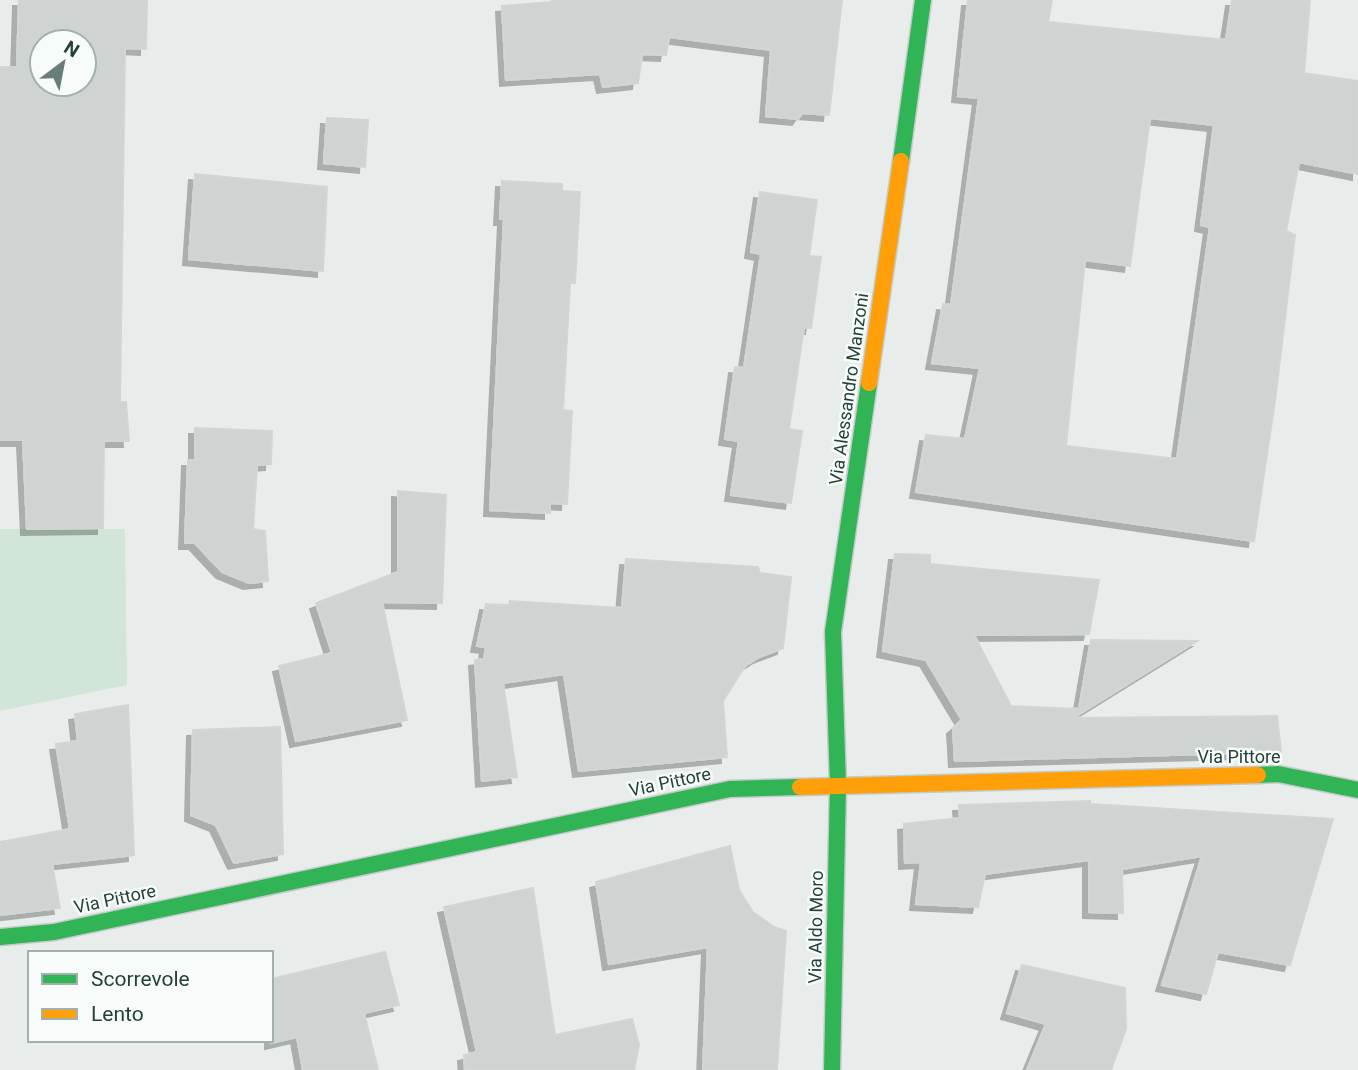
<svg xmlns="http://www.w3.org/2000/svg" width="1358" height="1070" font-family="Roboto,sans-serif">
  <style>
    .green { fill: #d1e6d8 }
    .building { fill: #cfd4d2; stroke: #d1d6d4; stroke-width: 2; fill-rule: evenodd; filter: url(#shadow) }
    .lines { fill: none; stroke-linecap: round; stroke-linejoin: round }
    .fast-casing { stroke: #c3cbc8; stroke-width: 19 }
    .slow-casing { stroke: #c3cbc8; stroke-width: 19 }
    .fast { stroke: #30b455; stroke-width: 16 }
    .slow { stroke: #ff9f0a; stroke-width: 16 }
    .labels { text-anchor: middle; stroke-width: 5; stroke-linejoin: round; paint-order: stroke }
    .street-label { font-size: 18px; fill: #24423a; stroke: #f7fbf9 }
  </style>
  <defs>
    <filter id="shadow"><feDropShadow dx="-6" dy="6" stdDeviation="0" flood-color="#0004"/></filter>
  </defs>
  <rect width="100%" height="100%" fill="#e8edeb"/>
  <path class="green" d="M0,529H125L127,685L0,711Z"/>
  <g class="building">
    <path d="M19,0H147L146,49L125,48L120,402H126L129,441H104L103,528L27,529L23,440H0V67H17ZM42,42H84V84H42Z"/>
    <path d="M552,0H842L829,115L802,113L798,119L766,116L771,50L669,37L666,55L642,54L638,83L603,87L600,74L506,80L502,6L551,2Z"/>
    <path d="M968,0H1052L1048,22L1226,40L1232,0H1310L1304,73L1358,81V174L1299,162L1286,231L1295,235L1275,401L1254,541L916,492L926,435L965,439L980,368L932,363L943,304L951,305L979,98L958,96ZM1150,118L1214,125L1201,225L1210,227L1177,459L1066,446L1085,260L1130,266Z"/>
    <path d="M327,118L368,120L365,167L324,163Z"/>
    <path d="M195,174L327,187L323,271L189,259Z"/>
    <path d="M502,181L562,184V191L580,192L575,283H570L563,410L572,411L567,504L550,503V513L490,510L504,219H500Z"/>
    <path d="M760,192L817,200L809,256L821,257L811,328L804,327L789,429L802,431L791,503L731,495L739,441L725,439L735,367L744,368L761,254L751,252Z"/>
    <path d="M195,428L272,431L271,464L257,465L253,529L265,531L268,581L249,583L222,572L195,543H185L188,460H195Z"/>
    <path d="M398,491L446,495L442,603L382,602L407,720L296,741L279,666L332,653L316,603L398,572Z"/>
    <path d="M895,554L930,555V564L1099,580L1089,634L974,635L1011,706L1079,709L1091,640L1197,641L1073,718L1277,716L1281,752L955,761L953,728L962,720L926,660L883,651Z"/>
    <path d="M626,559L758,567L760,573L791,577L783,648L759,657L745,666L723,701L727,757L579,771L564,674L503,683L517,777L482,781L475,660L484,659L486,647L477,646L486,604L509,605L510,601L622,608Z"/>
    <path d="M128,705L134,855L52,864L60,908L0,915V842L70,829L56,744L78,741L75,714Z"/>
    <path d="M280,727L283,854L234,863L216,825L191,815L193,730Z"/>
    <path d="M1090,801V804L1333,819L1290,965L1218,952L1206,994L1162,985L1202,856L1122,869L1123,913L1089,912V860L985,874L978,907L916,904L921,862L905,863L904,824L960,818L959,805Z"/>
    <path d="M730,846L739,890L753,912L774,927L786,931L777,1070H703L708,947L609,964L596,882Z"/>
    <path d="M533,888L555,1035L632,1019L639,1045L634,1070H465L464,1055L477,1052L444,907Z"/>
    <path d="M385,952L399,1005L364,1013L378,1070H303L297,1037L271,1043V979Z"/>
    <path d="M1022,965L1125,988L1126,1029L1111,1070H1027L1046,1024L1007,1013Z"/>
  </g>
  <g class="lines">
    <defs>
      <g id="fast">
        <path d="M901,161L923,0"/>
        <path d="M1258,775L1278,774L1358,790"/>
        <path d="M0,937L54,932L730,789L800,787"/>
        <path d="M832,1070L838,785L833,632L869,383"/>
      </g>
      <g id="slow">
        <path d="M869,383L901,161"/>
        <path d="M800,787L1258,775"/>
      </g>
    </defs>
    <use href="#fast" class="fast-casing"/>
    <use href="#slow" class="slow-casing"/>
    <use href="#fast" class="fast"/>
    <use href="#slow" class="slow"/>
  </g>
  <g class="labels">
    <g class="street-label">
      <text transform="translate(849 389) rotate(-82)" y="6">Via Alessandro Manzoni</text>
      <text x="1239" y="763">Via Pittore</text>
      <text transform="translate(670 782) rotate(-12)" y="6">Via Pittore</text>
      <text transform="translate(115 899) rotate(-12)" y="6">Via Pittore</text>
      <text transform="translate(816 927) rotate(-89)" y="6">Via Aldo Moro</text>
    </g>
  </g>
  <rect x="28" y="951" width="245" height="91" fill="#f7fbf9" stroke="#a3b1ad" stroke-width="2"/>
  <rect x="42" y="974" width="35" height="10" fill="#30b455" stroke="#a3b1ad" stroke-width="2"/>
  <text x="91" y="986" font-size="21" fill="#24423a">Scorrevole</text>
  <rect x="42" y="1009" width="35" height="10" fill="#ff9f0a" stroke="#a3b1ad" stroke-width="2"/>
  <text x="91" y="1021" font-size="21" fill="#24423a">Lento</text>
  <g transform="translate(63 63) rotate(32)"><circle r="33" fill="#f7fbf9" stroke="#a3b1ad" stroke-width="2"/>
  <path d="M0-5L12 26L0 18L-12 26Z" fill="#697e78"/>
  <text y="-10" font-size="19" font-weight="bold" text-anchor="middle" fill="#24423a">N</text>
  </g>
</svg>
